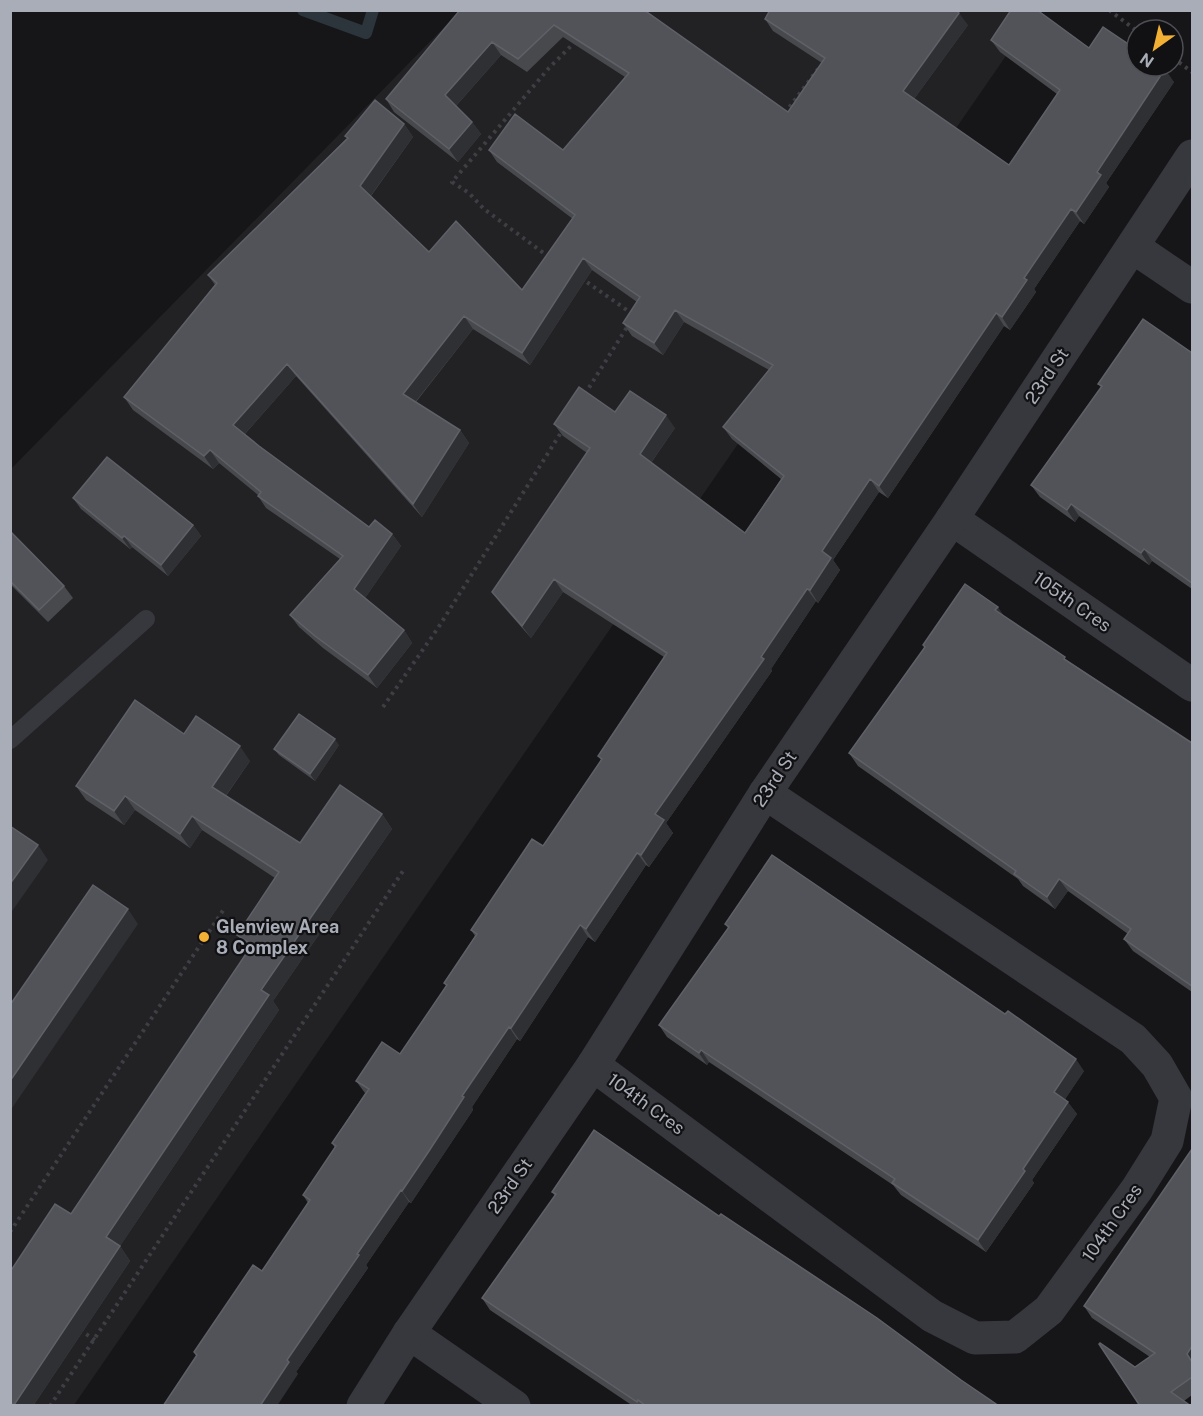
<svg xmlns="http://www.w3.org/2000/svg" width="1203" height="1416" font-family="'Public Sans',sans-serif">
  <style>
    .built { fill: #222225 }
    .lines { fill: none; stroke-linecap: round; stroke-linejoin: round }
    .stream { stroke: #2c353c; stroke-width: 12 }
    .path { stroke: #3d3f44; stroke-width: 4; stroke-dasharray: 3 4.5; stroke-linecap: butt }
    .service { stroke: #37383d; stroke-width: 18 }
    .minor { stroke: #37383d; stroke-width: 33 }
    .wall { fill: #47494d }
    .shaded-wall { fill: #2f3033 }
    .building { fill: #525359; stroke: #5f6168; stroke-width: 1.5 }
    .poi-dot { fill: #f2b134; stroke: #111113; stroke-width: 2 }
    .labels { text-anchor: middle; stroke-width: 4.5; stroke-linejoin: round; paint-order: stroke }
    .street-label { font-size: 18px; fill: #a8adb8; stroke: #111113 }
    .poi-label { font-size: 18px; font-weight: bold; fill: #a8adb8; stroke: #111113; text-anchor: start }
  </style>
  <rect width="100%" height="100%" fill="#161618"/>
  <path class="built" d="M460,11H1037L74,1405L11,1406V469Z"/>
  <g class="lines">
    <path class="stream" d="M303,10L366,33L373,10"/>
    <g class="path">
      <path d="M1109,10L1137,31"/>
      <path d="M1173,58L1192,72"/>
      <path d="M785,113L818,69"/>
      <path d="M549,257L484,209L469,193L452,182L549,68L575,42"/>
      <path d="M581,278L634,315"/>
      <path d="M585,394L629,324"/>
      <path d="M383,707L438,628L562,431"/>
      <path d="M10,1232L224,909"/>
      <path d="M80,1330L95,1340"/>
      <path d="M50,1406L403,871"/>
    </g>
    <path class="service" d="M10,740L146,619"/>
    <g class="minor">
      <path d="M1133,247L1192,287"/>
      <path d="M952,519L1192,685"/>
      <path d="M593,1065L932,1316L975,1338L1015,1337L1049,1310L1137,1189L1167,1141L1176,1098L1157,1065L1133,1039L765,793"/>
      <path d="M409,1333L514,1406"/>
      <path d="M363,1406L409,1333L593,1065L765,793L952,519L1192,156"/>
    </g>
  </g>
  <g class="wall">
    <path d="M460,10H644L788,112L822,63L773,31L765,19L968,25L914,99L1009,165L1057,94L1000,52L991,40L1089,48L1174,82L1106,183L1109,187L1084,224L1080,221L1034,289L1036,292L1010,330L1004,326L888,498L879,492L833,560L840,570L818,603L816,601L771,669L772,671L666,823L673,833L649,867L646,865L595,942L588,937L520,1041L517,1039L472,1107L473,1110L411,1203L409,1202L366,1265L368,1268L296,1372L298,1374L196,1356L194,1352L262,1271L308,1203L303,1195L335,1148L332,1143L365,1093L356,1081L400,1054L446,986L444,983L475,936L471,930L543,846L601,760L598,756L664,657L563,592L531,638L501,604L492,592L587,453L563,436L554,424L615,412L675,428L651,463L745,533L781,479L732,439L723,427L769,370L684,322L663,355L632,336L623,323L637,302L592,270L530,365L473,329L416,402L460,430L469,443L422,517L296,376L245,434L259,446L369,527L392,534L401,546L365,598L404,630L412,643L377,688L323,648L299,627L290,615L340,559L266,508L258,496V495L219,463L213,469L133,410L124,397L215,285L208,275L347,138L345,136L404,124L413,137L371,196L429,252L522,290L573,219L497,162L489,150H563L625,77L563,37L527,72L501,55L456,106L472,122L481,134L458,162L394,112L386,99Z"/>
    <path d="M1192,353V589L1152,561L1149,565L1079,516L1075,522L1040,497L1031,485L1101,387L1098,384Z"/>
    <path d="M73,498L193,525L201,536L168,576L132,547L130,549L81,509Z"/>
    <path d="M10,531L64,586L73,598L48,622L10,584Z"/>
    <path d="M1004,616L1068,661L1192,743V992L1133,951L1124,939L1128,934L1068,891L1055,909L1023,886L1018,879L858,766L849,753L925,647L923,645Z"/>
    <path d="M184,734L250,761L226,796L300,843L382,814L392,829L273,1001L279,1010L120,1246L130,1261L33,1406H10V1272L71,1214L249,950L237,935L275,878L202,830L190,848L135,810L124,825L86,800L76,786Z"/>
    <path d="M339,745L315,781L279,755L274,749Z"/>
    <path d="M725,924L1084,1071L1065,1099L1077,1114L1032,1180L1034,1183L986,1252L901,1195L893,1185L709,1062L707,1065L667,1037L659,1025L728,928Z"/>
    <path d="M1192,1149V1395L1184,1401L1135,1367L1150,1357L1092,1318L1084,1306Z"/>
    <path d="M552,1192L719,1216L999,1406H633L490,1310L482,1298L555,1196Z"/>
  </g>
  <g class="shaded-wall">
    <path d="M959,13L968,25L911,103L903,91Z"/>
    <path d="M492,42L501,55L454,108L445,95Z"/>
    <path d="M1165,69L1174,82L1106,183L1109,187L1084,224L1076,212L1097,172Z"/>
    <path d="M472,122L481,134L458,162L449,149Z"/>
    <path d="M404,124L413,137L369,198L360,186Z"/>
    <path d="M1071,209L1080,221L1034,289L1036,292L1010,330L1002,317L1024,278Z"/>
    <path d="M583,258L592,270L530,365L522,353Z"/>
    <path d="M675,310L684,322L663,355L654,343Z"/>
    <path d="M996,313L1004,326L888,498L879,486Z"/>
    <path d="M464,316L473,329L412,406L403,394Z"/>
    <path d="M287,364L296,376L242,437L233,425Z"/>
    <path d="M666,415L675,428L648,467L640,454Z"/>
    <path d="M460,430L469,443L422,517L413,504Z"/>
    <path d="M210,450L219,463L213,469L204,456Z"/>
    <path d="M870,479L879,492L833,560L840,570L818,603L810,590L822,551Z"/>
    <path d="M1071,504L1079,516L1075,522L1067,510Z"/>
    <path d="M193,525L201,536L168,576L161,565Z"/>
    <path d="M392,534L401,546L363,601L354,589Z"/>
    <path d="M124,536L132,547L130,549L122,538Z"/>
    <path d="M1144,549L1152,561L1149,565L1141,553Z"/>
    <path d="M554,579L563,592L531,638L522,626Z"/>
    <path d="M807,589L816,601L771,669L772,671L666,823L673,833L649,867L641,855L655,814Z"/>
    <path d="M998,607L1006,619L995,610Z"/>
    <path d="M404,630L412,643L377,688L368,675Z"/>
    <path d="M335,739L339,745L315,781L310,774Z"/>
    <path d="M240,746L250,761L222,801L212,787Z"/>
    <path d="M125,796L135,810L124,825L114,811Z"/>
    <path d="M382,814L392,829L273,1001L279,1010L116,1252L106,1237L261,990Z"/>
    <path d="M192,816L202,830L190,848L180,834Z"/>
    <path d="M38,845L48,860L10,914V884Z"/>
    <path d="M637,853L646,865L595,942L586,929Z"/>
    <path d="M1059,879L1068,891L1055,909L1047,897Z"/>
    <path d="M128,909L138,924L10,1111V1081Z"/>
    <path d="M580,925L588,937L520,1041L511,1028Z"/>
    <path d="M509,1027L517,1039L472,1107L473,1110L411,1203L402,1191L462,1096Z"/>
    <path d="M701,1050L709,1062L707,1065L699,1053Z"/>
    <path d="M1076,1059L1084,1071L1062,1104L1054,1092Z"/>
    <path d="M1068,1102L1077,1114L1032,1180L1034,1183L986,1252L978,1240L1023,1169Z"/>
    <path d="M401,1190L409,1202L366,1265L368,1268L296,1372L298,1374L277,1406H260L287,1360Z"/>
    <path d="M120,1246L130,1261L33,1406H15L14,1405Z"/>
    <path d="M1192,1346V1362L1187,1354Z"/>
  </g>
  <g class="building">
    <path d="M460,10H644L788,112L825,58L765,19L770,10H956L959,13L903,91L1009,165L1060,90L991,40L1011,10H1037L1089,48L1103,27L1137,50V66H1160L1165,69L1097,172L1101,175L1076,212L1071,209L1024,278L1027,280L1002,317L996,313L879,486L870,479L822,551L831,558L810,590L807,589L761,657L764,659L655,814L664,820L641,855L637,853L586,929L580,925L511,1028L509,1027L462,1096L464,1097L429,1151L402,1191L401,1190L357,1254L359,1255L287,1360L289,1362L260,1406H163L197,1355L194,1352L253,1265L262,1271L310,1200L303,1195L336,1146L332,1143L369,1089L356,1081L382,1042L400,1054L447,985L444,983L477,934L471,930L532,839L543,846L602,759L598,756L667,653L554,579L522,626L492,592L590,448L554,424L579,387L615,412L630,391L666,415L640,454L745,533L784,476L723,427L773,365L675,310L654,343L623,323L640,297L583,258L522,353L464,316L403,394L460,430L413,504L287,364L233,425L259,446L369,527L375,520L392,534L354,589L404,630L368,675L315,636L290,615L343,556L258,496L261,492L210,450L204,456L124,397L217,283L208,275L348,138L345,136L375,100L404,124L360,186L429,252L456,221L522,290L575,215L489,150L515,114L563,150L629,73L554,25L518,59L492,42L445,95L472,122L449,149L386,99Z"/>
    <path d="M1143,319L1192,353V583L1144,549L1141,553L1071,504L1067,510L1031,485L1102,386L1098,384Z"/>
    <path d="M107,457L193,525L161,565L124,536L122,538L73,498Z"/>
    <path d="M10,531L64,586L39,610L10,581Z"/>
    <path d="M965,584L998,607L995,610L1065,657L1064,659L1192,743V986L1124,939L1131,929L1059,879L1047,897L1014,874L1016,871L849,753L925,647L923,645Z"/>
    <path d="M135,700L184,734L196,716L240,746L212,787L300,843L340,785L382,814L261,990L269,995L106,1237L120,1246L14,1405L10,1402V1272L55,1204L71,1214L252,945L237,935L279,872L192,816L180,834L125,796L114,811L76,786Z"/>
    <path d="M299,714L335,739L310,774L274,749Z"/>
    <path d="M10,826L38,845L10,884Z"/>
    <path d="M772,855L1005,1014L1008,1011L1076,1059L1054,1092L1068,1102L1023,1169L1025,1171L978,1240L892,1183L895,1179L701,1050L699,1053L659,1025L729,927L725,924Z"/>
    <path d="M93,885L128,909L10,1081V1005Z"/>
    <path d="M594,1130L719,1216L721,1214L877,1318L961,1380L999,1406H646L638,1400L637,1402L482,1298L556,1194L552,1192Z"/>
    <path d="M1192,1149V1346L1187,1354L1192,1362V1377L1171,1392L1191,1406H1140L1099,1344L1100,1343L1135,1367L1155,1353L1084,1306Z"/>
  </g>
  <circle class="poi-dot" cx="204" cy="937" r="6"/>
  <g class="labels">
    <g class="street-label">
      <text transform="translate(1047 376) rotate(-56)" y="6">23rd St</text>
      <text transform="translate(1072 602) rotate(35)" y="6">105th Cres</text>
      <text transform="translate(775 779) rotate(-56)" y="6">23rd St</text>
      <text transform="translate(646 1104) rotate(36)" y="6">104th Cres</text>
      <text transform="translate(510 1186) rotate(-55)" y="6">23rd St</text>
      <text transform="translate(1112 1223) rotate(-55)" y="6">104th Cres</text>
    </g>
    <g class="poi-label">
      <text x="216" y="933">Glenview Area<tspan x="216" dy="21">8 Complex</tspan></text>
    </g>
  </g>
  <rect width="1203" height="1416" fill="none" stroke="#a8adb8" stroke-width="24"/>
  <g transform="translate(1155 48) rotate(214)"><circle r="28" fill="#111113" stroke="#4d4f55" stroke-width="1.5"/>
  <path d="M0-4.5L10 22L0 15L-10 22Z" fill="#f2b134"/>
  <text y="-9" font-size="16" font-weight="bold" text-anchor="middle" fill="#a8adb8">N</text>
  </g>
</svg>
